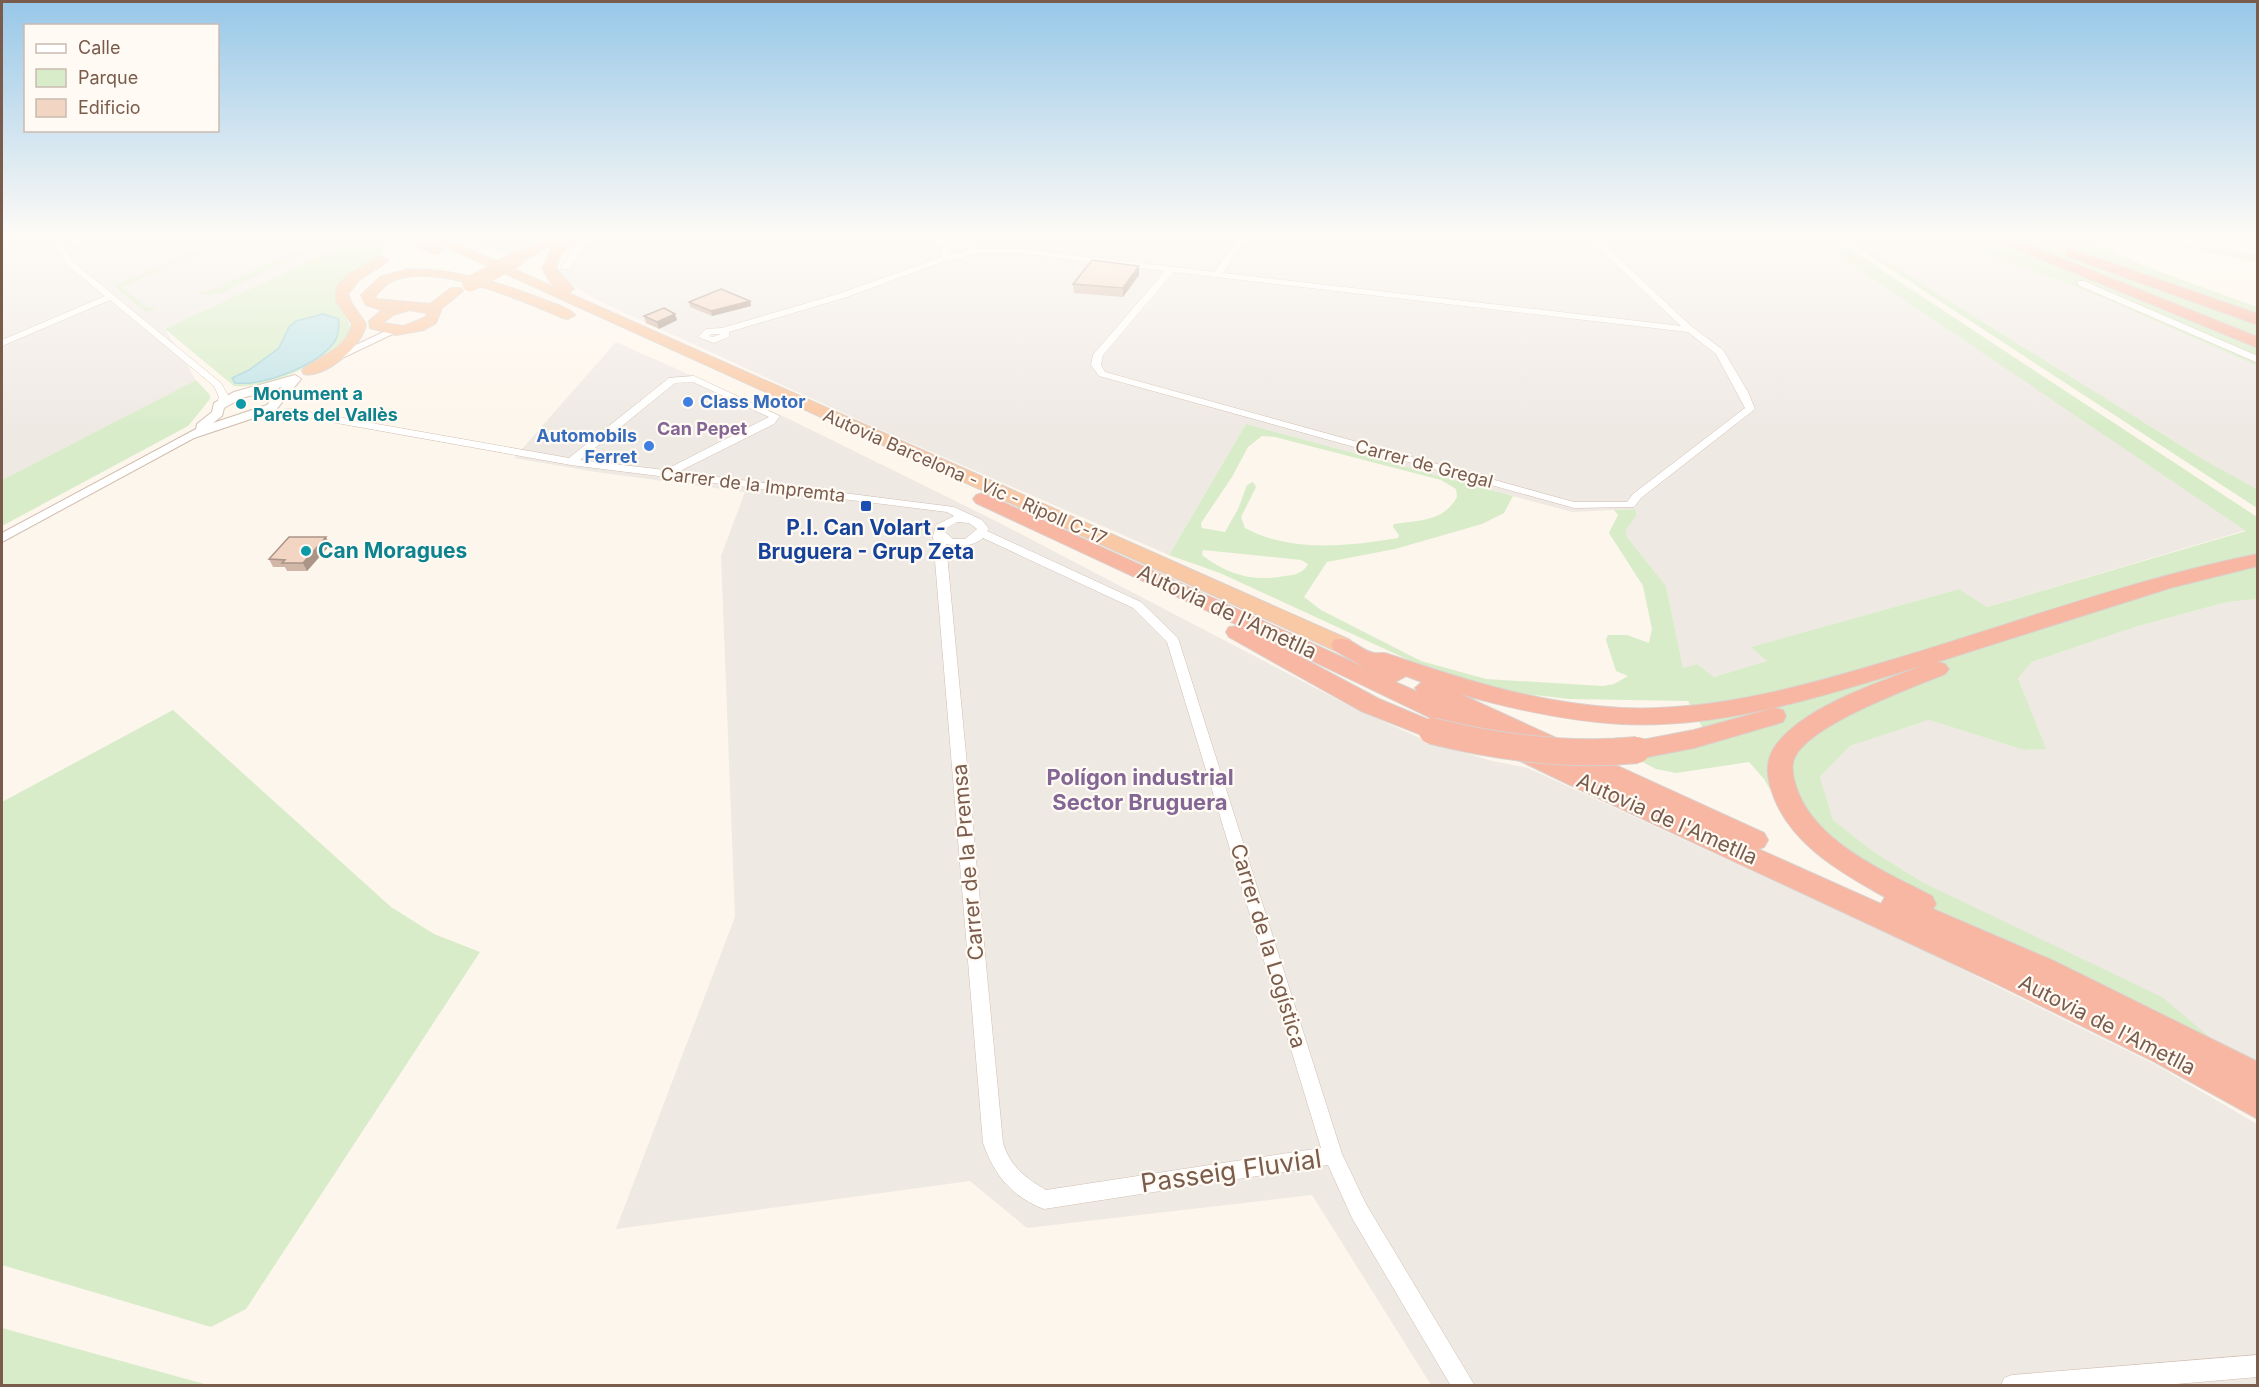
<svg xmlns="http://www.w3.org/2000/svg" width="2259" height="1387" font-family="Inter,sans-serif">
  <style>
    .industrial { fill: #efe9e4 }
    .green { fill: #d8ecc9; fill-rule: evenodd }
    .water { fill: #bfe3e8; stroke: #a5d3da; stroke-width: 1.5 }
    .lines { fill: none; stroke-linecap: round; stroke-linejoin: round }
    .minor-casing { stroke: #d1beb0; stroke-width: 1 }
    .tertiary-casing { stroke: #d1beb0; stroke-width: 2 }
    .trunk-casing { stroke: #dad1cd; stroke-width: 2 }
    .motorway-casing { stroke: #dad1cd; stroke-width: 2 }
    .minor { fill: #fff; fill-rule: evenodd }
    .tertiary { fill: #fff; fill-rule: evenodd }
    .trunk { fill: #f9c8a4; fill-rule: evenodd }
    .motorway { fill: #f7b7a3; fill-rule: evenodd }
    .trunk-bridge-casing { stroke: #dad1cd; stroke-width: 16; stroke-linecap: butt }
    .motorway-bridge-casing { stroke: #dad1cd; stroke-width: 28; stroke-linecap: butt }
    .trunk-bridge { stroke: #f9c8a4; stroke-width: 15 }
    .motorway-bridge { stroke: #f7b7a3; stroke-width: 26 }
    .wall { fill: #d1b7a8 }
    .shaded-wall { fill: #aa9588 }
    .building { fill: #f3d5c3; stroke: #aa9588; stroke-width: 1.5 }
    .shop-dot { fill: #3f7fe0; stroke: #fffaf3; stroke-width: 2 }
    .culture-dot { fill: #0f9aa8; stroke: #fffaf3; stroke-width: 2 }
    .transit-dot { fill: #1a4fb4; stroke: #fffaf3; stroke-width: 2 }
    .labels { text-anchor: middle; stroke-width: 4.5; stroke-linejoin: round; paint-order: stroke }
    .far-culture-label { font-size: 18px; font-weight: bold; fill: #0d838f; stroke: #fffaf3; text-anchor: start }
    .far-shop-label { font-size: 18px; font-weight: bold; fill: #366cbe; stroke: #fffaf3; text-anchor: start }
    .far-neighbourhood-label { font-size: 18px; font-weight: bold; fill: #846695; stroke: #fffaf3 }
    .far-street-label { font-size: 18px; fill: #7a5c4d; stroke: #fffaf3 }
    .transit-label { font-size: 21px; font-weight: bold; fill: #164399; stroke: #fffaf3 }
    .culture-label { font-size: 21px; font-weight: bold; fill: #0d838f; stroke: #fffaf3; text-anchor: start }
    .street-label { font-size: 21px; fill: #7a5c4d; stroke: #fffaf3 }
    .neighbourhood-label { font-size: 22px; font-weight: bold; fill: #846695; stroke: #fffaf3 }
    .near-street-label { font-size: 26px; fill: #7a5c4d; stroke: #fffaf3 }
  </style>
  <rect width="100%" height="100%" fill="#fdf6ec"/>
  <g class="industrial">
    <path d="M2,234H366L165,329L196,380L2,480Z"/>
    <path d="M591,234H1807L2246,530L1987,607L1959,589L1752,647L1768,661L1714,677L1697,664L1683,668L1666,586L1627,537L1626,530L1637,515L1635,509L1572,512L1246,424L1169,555L872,426L599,301L557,276L561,264L575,245Z"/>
    <path d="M1842,234H1937L2106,299L2257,366V489L2201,458Z"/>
    <path d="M616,342L787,418L994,520L1354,708L1422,739L1488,760L1528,768L1929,953L2156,1065L2257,1124V1385H1431L1312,1195L1027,1228L970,1181L616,1229L735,917L721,556L745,492L596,472L514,458Z"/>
    <path d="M2257,599V1065L1924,883L1874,852L1833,820L1820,777L1850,746L1929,720L2024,750L2045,749L2018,678L2032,662L2135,627L2227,602Z"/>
  </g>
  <g class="green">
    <path d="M237,234H243L121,287L146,307L155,308L146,312L114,286Z"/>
    <path d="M354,234C367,234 383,231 386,247C376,268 348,274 335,293C337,309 349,316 351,331C331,360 270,390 234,386L165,329L350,242L344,240Z"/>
    <path d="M447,234H555L512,256Z"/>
    <path d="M1807,234H1827L2257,517V599L2227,602L2135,627L2032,662L2018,678L2046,749L2024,750L1929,720L1850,746L1820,777L1833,820L1874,852L1924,883L2162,997L2218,1044L1889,891L1825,857L1795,833L1764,779L1749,762L1676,773L1656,769L1614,747L1612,739L1616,737L1709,740L1688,701L1569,699L1484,689L1413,662L1220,573L1169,555L1246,424L1513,496L1504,513L1482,524L1395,549L1327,562L1304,597L1321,610L1421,661L1486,679L1603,686L1614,684L1628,676L1616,671L1606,640L1608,635H1627L1649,643L1652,629L1643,586L1609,533L1618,515L1614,510L1635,509L1637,515L1626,530L1627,537L1666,586L1683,668L1697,664L1714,677L1767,661L1751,647L1959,589L1987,607L2246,531ZM1262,436L1275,437L1441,480L1456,489L1457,497C1443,522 1420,520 1394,524L1393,527L1399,535L1398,538C1349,546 1291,553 1245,528L1241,517L1256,487L1253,482L1247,485L1238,509L1225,532L1202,528L1201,523L1232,477L1248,447ZM1203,550L1301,560L1308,564C1304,573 1294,575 1285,576C1253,582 1228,575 1202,555Z"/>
    <path d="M1837,234H1842L2201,458L2257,489V508Z"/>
    <path d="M1937,234H2073L2155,270L2257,307V366L2106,299Z"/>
    <path d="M2083,234H2110L2242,252L2257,255V262L2192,249Z"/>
    <path d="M290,242L317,247L221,293L209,295L195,292L209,291L305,248L286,244Z"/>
    <path d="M196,380L210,395V399L188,426L2,526V480Z"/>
    <path d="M173,710L391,907L434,934L480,952L246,1309L211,1327L2,1265V802Z"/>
    <path d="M2,1328L208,1385H2Z"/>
  </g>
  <path class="water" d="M323,314L339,319C339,326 339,335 335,341C318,366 263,386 235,383L232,378L249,370L279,348L289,327L296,321Z"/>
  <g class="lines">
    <defs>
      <g id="minor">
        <path d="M34,234L83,237L102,234L74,245L70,243L73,241H61L72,261L221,383L229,397L226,405H218L217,403L219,397L214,386L110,300L2,346V340L105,296L66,264L53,241Z"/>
        <path d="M591,234H601L585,245L568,269H562L561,267L579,241Z"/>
        <path d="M918,234H930L952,243L971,244L977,249H1019L1215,272L1241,234H1249L1223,273L1681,326L1584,234H1593L1692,327L1723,350L1748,392L1755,409L1641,498L1634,507L1574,508L1099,376L1091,365L1093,355L1165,271L1019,253H975L959,259L953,258L847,297L729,332V337L714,343L698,337L706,329L722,328L841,293L944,256L939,253L944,245ZM957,246L968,248L969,250L958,254L948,252L949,249ZM1173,272L1688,332L1716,354L1745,408L1633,494L1627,502H1574L1105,372L1101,365L1103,355ZM711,334H721L713,337L709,336Z"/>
        <path d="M2078,281H2084L2258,356V363L2078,285Z"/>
        <path d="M694,376L780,416L774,424L678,472L954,507L982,520L989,529L987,531L1141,602L1178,638L1342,1154L1366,1204L1475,1386H1451L1352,1218L1328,1165L1044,1209C1012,1197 994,1175 983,1143L933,536L936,525L954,516L947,512L571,465L292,415L257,417L252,414L257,411L292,409L569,458L669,378ZM693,382L769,417L665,470L580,460L675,383ZM957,522L969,523L977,529L965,539H953L945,532V529ZM983,538L1133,608L1167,642L1321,1148L1046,1190C1025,1178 1010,1166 1003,1143L946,544C959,547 972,547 983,538Z"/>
        <path d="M2258,1355V1377L2153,1386H2001L2004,1378L2012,1375Z"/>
      </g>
      <g id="tertiary">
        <path d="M392,328L401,330L338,360L328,358Z"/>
        <path d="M295,375L301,379L275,411L194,438L2,542V533L196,429L197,424L212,412L214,403L234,392ZM282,387L267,405L213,423L222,416L224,408L242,398Z"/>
      </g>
      <g id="trunk">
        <path d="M395,234H413L443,250L436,254L431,253Z"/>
        <path d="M418,234H436L558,289L550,282L542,268L554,244L523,261L518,262L511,258L553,234H579L562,252L556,268L574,289L568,293L1350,640L1353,645L1350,650H1334Z"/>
        <path d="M381,256L388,260L386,263L359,280L348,294L352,304L366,324C364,344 325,379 304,374L302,371L304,368C322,356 348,347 352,324L336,301V288L349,274Z"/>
        <path d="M408,269C457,269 502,283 547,301C556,304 569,308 575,315L568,319L563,318C524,301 429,259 389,283C384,286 380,292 375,296L377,299L430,304L451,288H461L463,291L442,308L436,323L424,330L396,335L370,328L369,321L382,310L366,305L361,295L380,277ZM409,310L427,313L426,317L404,326L383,323L393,315Z"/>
      </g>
      <g id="motorway">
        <path d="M1980,234H2000L2258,337V348Z"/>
        <path d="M2071,249L2258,314V325L2066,256V250Z"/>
        <path d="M983,493L1366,668L1334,650L1331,645L1334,640C1352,635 1358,650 1374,653C1379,654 1383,652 1388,654C1464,680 1540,704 1621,708C1712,712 1801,687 1888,661C2010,625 2132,579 2258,554V566L2170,588L1937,662L1945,664L1949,669L1945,674C1911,688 1811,724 1795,757C1791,764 1793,776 1795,783C1811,841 1884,871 1932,896L1936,904L1933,909L2054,961L2258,1062V1119L2153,1061L1995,983L1568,784L1265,638L1379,699L1441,725L1444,731L1441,737L1432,739L1361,711L1229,637L1226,632L1229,627L1240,626L976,503L973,499L976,495ZM1924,665C1879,683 1806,705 1776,745C1767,757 1766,771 1770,785C1784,840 1838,871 1885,897L1881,904L1758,849L1764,847L1768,840L1764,833L1460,694C1513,709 1566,721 1621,724C1725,729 1826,695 1924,665ZM1406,676L1422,682L1415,688L1418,692L1395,682Z"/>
        <path d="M1774,708L1783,710L1786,716L1783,722L1694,748L1637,759L1628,756L1624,750L1628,744L1637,741L1694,730Z"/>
      </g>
    </defs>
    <use href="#minor" class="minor-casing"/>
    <use href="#tertiary" class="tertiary-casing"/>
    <use href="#trunk" class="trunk-casing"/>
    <use href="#motorway" class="motorway-casing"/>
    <use href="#minor" class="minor"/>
    <use href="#tertiary" class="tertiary"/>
    <use href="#trunk" class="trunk"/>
    <use href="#motorway" class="motorway"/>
    <defs>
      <path id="trunk-bridge" d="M470,284L518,258"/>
      <path id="motorway-bridge" d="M1432,731C1500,748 1567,757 1637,750"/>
    </defs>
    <use href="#trunk-bridge" class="trunk-bridge-casing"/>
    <use href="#motorway-bridge" class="motorway-bridge-casing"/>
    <use href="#trunk-bridge" class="trunk-bridge"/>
    <use href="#motorway-bridge" class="motorway-bridge"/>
  </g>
  <g class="wall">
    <path d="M1139,275L1123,297L1074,293L1073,284Z"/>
    <path d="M750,301L751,306L712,316L690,307L689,302Z"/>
    <path d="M675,314L677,320L659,329L646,323L644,316Z"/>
    <path d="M330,545L307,571H287L285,567H273L269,559Z"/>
  </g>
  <g class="shaded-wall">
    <path d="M1139,266V275L1123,297V288Z"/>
    <path d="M750,301L751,306L712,316L711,311Z"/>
    <path d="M675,314L677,320L659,329L657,322Z"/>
    <path d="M326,537L330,545L307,571L303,563Z"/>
  </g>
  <g class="building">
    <path d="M1092,260L1139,266L1123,288L1073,284Z"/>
    <path d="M721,289L750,301L711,311L689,302Z"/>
    <path d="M664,308L675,314L657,322L644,316Z"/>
    <path d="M289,537H326L303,563H282L285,560L269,559Z"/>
  </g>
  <linearGradient id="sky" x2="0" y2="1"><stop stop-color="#97c7e8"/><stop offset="0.55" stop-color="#fefbf6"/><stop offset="1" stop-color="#fefbf6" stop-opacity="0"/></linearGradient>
  <rect width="2259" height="429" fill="url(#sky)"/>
  <g class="shop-dot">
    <circle cx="688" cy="402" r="6"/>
    <circle cx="649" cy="446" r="6"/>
  </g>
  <g class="culture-dot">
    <circle cx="241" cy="404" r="6"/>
    <circle cx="306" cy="551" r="6"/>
  </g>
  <rect class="transit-dot" x="860" y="500" width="12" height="12" rx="3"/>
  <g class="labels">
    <g class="far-culture-label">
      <text x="253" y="400">Monument a<tspan x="253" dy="21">Parets del Vallès</tspan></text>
    </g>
    <g class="far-shop-label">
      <text x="700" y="408">Class Motor</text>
      <text x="637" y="442" text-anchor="end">Automobils<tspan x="637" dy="21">Ferret</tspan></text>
    </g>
    <g class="far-neighbourhood-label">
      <text x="702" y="435">Can Pepet</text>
    </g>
    <g class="far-street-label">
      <text transform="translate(1424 464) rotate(15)" y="6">Carrer de Gregal</text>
      <text transform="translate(965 477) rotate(24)" y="6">Autovia Barcelona - Vic - Ripoll C-17</text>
      <text transform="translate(753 485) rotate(7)" y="6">Carrer de la Impremta</text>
    </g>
    <g class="transit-label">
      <text x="866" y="535">P.I. Can Volart -<tspan x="866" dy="24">Bruguera - Grup Zeta</tspan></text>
    </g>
    <g class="culture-label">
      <text x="318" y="558">Can Moragues</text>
    </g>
    <g class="street-label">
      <text transform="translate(1227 612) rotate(25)" y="7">Autovia de l'Ametlla</text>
      <text transform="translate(1667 819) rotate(24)" y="7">Autovia de l'Ametlla</text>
      <text transform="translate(968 862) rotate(-95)" y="7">Carrer de la Premsa</text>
      <text transform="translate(1268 946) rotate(73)" y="7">Carrer de la Logística</text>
      <text transform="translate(2107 1025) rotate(27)" y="7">Autovia de l'Ametlla</text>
    </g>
    <g class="neighbourhood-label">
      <text x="1140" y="785">Polígon industrial<tspan x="1140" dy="25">Sector Bruguera</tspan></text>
    </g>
    <g class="near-street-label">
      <text transform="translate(1231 1171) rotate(-8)" y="9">Passeig Fluvial</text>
    </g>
  </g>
  <rect width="2259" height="1387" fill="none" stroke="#7a5c4d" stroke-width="6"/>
  <rect x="24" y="24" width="195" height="108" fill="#fffaf3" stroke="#cabbb1" stroke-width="1.5"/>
  <rect x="36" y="44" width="30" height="9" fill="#ffffff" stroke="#cabbb1" stroke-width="1.5"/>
  <text x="78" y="54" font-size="18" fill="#7a5c4d">Calle</text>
  <rect x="36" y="69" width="30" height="18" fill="#d8ecc9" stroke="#cabbb1" stroke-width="1.5"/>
  <text x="78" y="84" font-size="18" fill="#7a5c4d">Parque</text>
  <rect x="36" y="99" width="30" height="18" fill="#f3d5c3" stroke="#cabbb1" stroke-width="1.5"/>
  <text x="78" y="114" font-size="18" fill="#7a5c4d">Edificio</text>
</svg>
